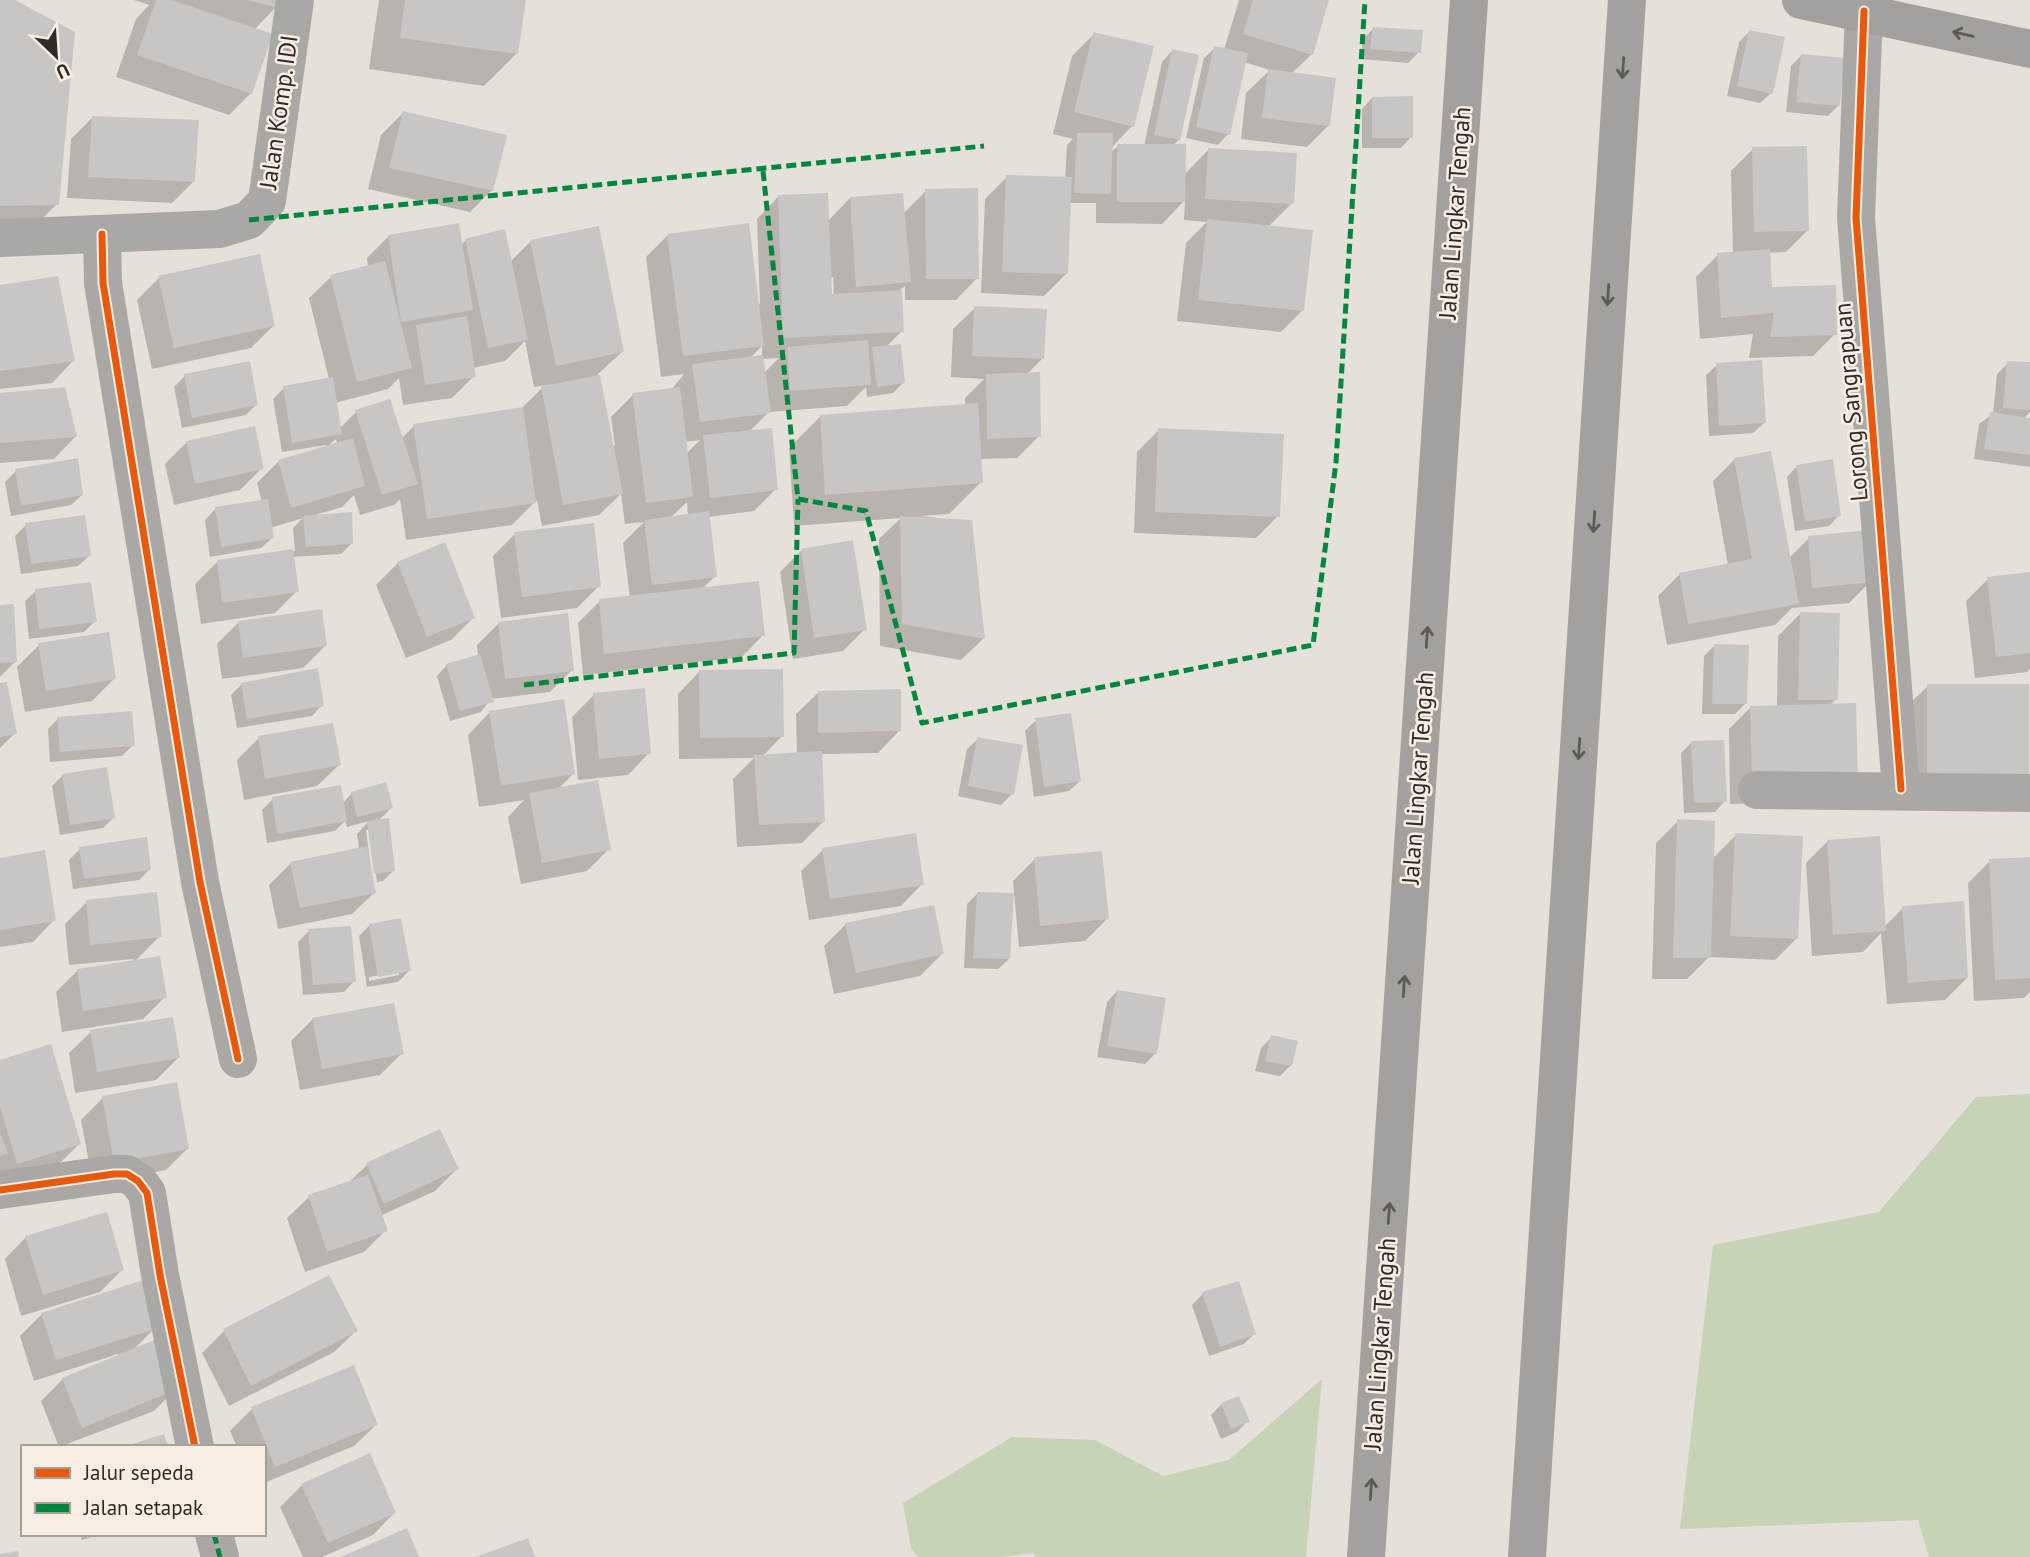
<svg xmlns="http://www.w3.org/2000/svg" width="2030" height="1557" font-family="'PT Sans',sans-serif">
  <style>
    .green { fill: #c7d3b5 }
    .shadow { fill: #0003; fill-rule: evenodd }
    .building { fill: #c8c5c5 }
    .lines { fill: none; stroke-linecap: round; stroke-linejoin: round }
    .minor { stroke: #aaa8a5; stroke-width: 38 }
    .major { stroke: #a4a09d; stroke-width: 38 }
    .quiet { stroke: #00873e; stroke-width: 5; stroke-dasharray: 10 5; stroke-linecap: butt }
    .cycleway-casing { stroke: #f7ede3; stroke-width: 11 }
    .cycleway { stroke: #e8590c; stroke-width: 7 }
    .oneway { stroke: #5e5a56 }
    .labels { text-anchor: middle; stroke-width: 5; stroke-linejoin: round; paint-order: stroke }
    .street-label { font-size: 24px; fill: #2f2b27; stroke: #f7ede3 }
  </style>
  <rect width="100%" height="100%" fill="#e6e0da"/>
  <g class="green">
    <path d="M2030,1094V1557H1929L1918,1520L1680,1529L1713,1245L1879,1212L1976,1097Z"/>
    <path d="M1322,1379L1306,1557H1034V1553L1002,1557H917L911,1548L903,1503L1012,1437L1095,1440L1163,1476L1229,1460Z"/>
  </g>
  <g class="shadow">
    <path d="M0,0H12L57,204L25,236L0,237Z"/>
    <path d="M134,0H278L276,7L254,30L251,93L229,115L116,77L136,19L149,5Z"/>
    <path d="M379,0H524L516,54L484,86L369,69Z"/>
    <path d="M1239,0H1328L1312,54L1291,74L1329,125L1307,147L1241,139L1246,93L1270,70L1244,62L1228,134L1218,145L1186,138L1204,58L1215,48L1224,50Z"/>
    <path d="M1373,29L1419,52L1408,63L1361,59L1363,39Z"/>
    <path d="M1749,32L1771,93L1760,103L1727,96L1739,42Z"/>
    <path d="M1094,34L1132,126L1111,148L1110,153L1118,146H1144L1162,62L1172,51L1179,140L1172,146L1184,175L1208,150L1292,203L1268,227L1303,310L1281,332L1177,321L1186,243L1207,222L1184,220L1185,200L1162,224L1096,223V203H1069L1066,274L1044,296L981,293L985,199L1007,177L1065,178L1067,145L1073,139L1053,134L1072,56Z"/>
    <path d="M1801,56L1839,105L1828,116L1786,112L1791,66Z"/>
    <path d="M1372,98L1411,137L1401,148H1362V109Z"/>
    <path d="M403,113L492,190L470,212L368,189L381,135Z"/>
    <path d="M93,117L194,181L172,203L67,198L71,139Z"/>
    <path d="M1753,149L1808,230L1786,252L1768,253L1771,289L1835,334L1813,356L1749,358L1753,334L1700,339L1696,277L1718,255L1733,254L1731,171Z"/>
    <path d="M926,191L977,278L956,300H905V286L900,290L902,331L886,347L903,383L893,393L867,397L866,387L847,406L769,412L749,432L776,489L754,511L708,517L715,576L701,590L763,635L742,657L583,675L578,623L600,601L630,598L623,543L644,522L625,524L621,494L599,515L542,526L537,500L512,525L406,540L400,499L394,505L360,515L354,495L342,507L315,515L352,543L341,554L292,557L297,591L275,613L201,624L195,584L217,562L295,551L293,528L303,518L270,528L272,538L261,548L210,557L205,520L215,509L262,502L257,483L279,461L326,447V445L282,452L273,399L284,388L329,379L309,298L331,277L368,267L367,258L389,236L461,245L466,240L510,262L531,241L622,352L598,374L612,446L615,445L611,417L633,395L671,390L684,374L661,377L646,257L668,235L760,304L757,219L778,197L827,222L850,198L903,214ZM830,277H833L834,296H830ZM525,341L534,387L545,385L521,409L414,426L401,439L356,412L340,428L335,403L388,389L399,378L403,405L452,398L474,376L473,368L505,361ZM762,346V357L749,359ZM779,358L764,373L762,359ZM336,439L337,444L327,447ZM700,440L686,454L685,442ZM687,502L688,515L670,518Z"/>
    <path d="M159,278L273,326L251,348L152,369L137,300Z"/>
    <path d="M0,287L73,361L52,383L0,389Z"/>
    <path d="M975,308L1043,358L1027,374L1039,436L1017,458L980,459L981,482L949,514L920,516L970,522L983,639L961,660L880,646L879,539L901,518L794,526L789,448L821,416L965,405V398L984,379L951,377L953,329Z"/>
    <path d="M2008,363L2030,364V412L2023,419L2030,420V467L1974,459L1979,424L1993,414L1997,374Z"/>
    <path d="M1717,365L1764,423L1753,433L1709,436L1706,375Z"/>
    <path d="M185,376L256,405L246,415L182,428L174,387Z"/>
    <path d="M0,395L75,437L54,459L0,463Z"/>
    <path d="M1159,430L1278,516L1256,538L1134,533L1137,452Z"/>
    <path d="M187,442L262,468L240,490L174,505L165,464Z"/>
    <path d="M1735,459L1789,558L1809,538L1871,581L1849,603L1792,608L1775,625L1667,645L1658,596L1680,574L1728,566L1713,481Z"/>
    <path d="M1797,466L1839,515L1829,526L1795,531L1787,477Z"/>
    <path d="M16,471L82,495L71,505L11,516L5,482Z"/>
    <path d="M26,525L89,556L78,566L21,574L15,536Z"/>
    <path d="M515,534L599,586L577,608L501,618L493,556Z"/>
    <path d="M802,550L865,629L843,651L793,659L780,572Z"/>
    <path d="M398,563L473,618L451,640L406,658L376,585Z"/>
    <path d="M2030,574V669L2027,672L1975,678L1966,601L1988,579Z"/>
    <path d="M36,591L95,621L84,632L29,639L25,601Z"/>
    <path d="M0,607L16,661L0,677Z"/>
    <path d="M1800,614L1836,699L1829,706L1834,802L1730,804L1729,729L1751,707H1777L1778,636Z"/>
    <path d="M239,622L325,646L303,668L222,679L217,644Z"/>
    <path d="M499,623L572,670L550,692L491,699L481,712L450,721L437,676L447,665L478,656L477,645Z"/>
    <path d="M39,645L114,679L92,701L25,712L17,667Z"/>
    <path d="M1714,646L1746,703L1735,714H1702L1704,656Z"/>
    <path d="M699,672L782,736L762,757L797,755L796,714L818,693L899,731L878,753L820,754L824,821L802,843L737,847L733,779L754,758L679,759L678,694Z"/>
    <path d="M242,684L322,705L312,716L237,728L231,695Z"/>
    <path d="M0,685L15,733L0,748Z"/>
    <path d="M1928,686L2027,780L1906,803V707Z"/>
    <path d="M594,695L649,753L628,775L578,780L572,717Z"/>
    <path d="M489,713L573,774L558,789L609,849L587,871L521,884L508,817L524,800L479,807L468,735Z"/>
    <path d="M58,719L133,745L122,756L50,762L48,729Z"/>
    <path d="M1036,720L1080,781L1069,791L1034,797L1025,731Z"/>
    <path d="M259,738L339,765L317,786L244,800L237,760Z"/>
    <path d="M978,739L1012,794L1001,805L958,796L967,749Z"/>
    <path d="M1692,742L1725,801L1715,812L1684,813L1681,753Z"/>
    <path d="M63,775L113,818L103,828L60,835L52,786Z"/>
    <path d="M352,793L391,808L377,822L394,870L383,881L377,882L370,830H366L374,893L352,914L278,929L269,885L291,863L359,849L357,834L369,821L347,827L345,821L335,831L267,843L262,810L273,799L343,803Z"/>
    <path d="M1678,821L1712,859L1736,835L1796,939L1775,960L1709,957L1687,979H1652L1656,843Z"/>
    <path d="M1828,841L1884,927L1903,908L1967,978L1945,1000L1887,1004L1881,933L1863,952L1812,956L1806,863Z"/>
    <path d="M80,849L150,869L139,880L73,889L69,860Z"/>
    <path d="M823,850L922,884L901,906L809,920L801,871Z"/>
    <path d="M2030,858V992L2024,998L1974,1001L1968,883L1990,861Z"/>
    <path d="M0,859L54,920L33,942L0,947Z"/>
    <path d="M1035,859L1107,919L1085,941L1019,947L1013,881Z"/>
    <path d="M978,893L1009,959L998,969L964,968L967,904Z"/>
    <path d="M87,902L160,936L135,961L165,997L143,1019L62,1032L56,992L78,970L134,962L133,959L69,965L65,924Z"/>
    <path d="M846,924L942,954L920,976L834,994L824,946Z"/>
    <path d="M370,925L409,971L398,982L367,987L359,936ZM399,972V975L369,981V977Z"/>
    <path d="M309,931L354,981L344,992L303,995L298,942Z"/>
    <path d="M1117,991L1156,1053L1145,1064L1097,1057L1107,1002Z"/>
    <path d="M313,1019L402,1053L380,1075L300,1090L291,1041Z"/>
    <path d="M91,1032L178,1058L156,1080L75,1093L69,1053Z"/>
    <path d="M1272,1037L1291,1065L1280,1076L1255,1071L1261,1048Z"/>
    <path d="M0,1062L79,1144L57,1166L0,1183Z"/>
    <path d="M103,1098L188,1148L166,1170L93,1184L81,1120Z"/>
    <path d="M439,1131L457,1169L435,1191L380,1216L386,1230L364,1252L305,1272L287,1218L309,1197L348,1183L367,1165Z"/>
    <path d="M26,1237L122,1270L100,1292L21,1316L5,1259Z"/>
    <path d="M1203,1294L1254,1334L1244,1344L1209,1356L1192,1305Z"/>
    <path d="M42,1314L156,1327L131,1352L176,1389L154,1411L59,1447L41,1401L63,1379L119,1357L118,1354L34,1381L20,1336Z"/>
    <path d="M224,1331H356L334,1352L229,1406L202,1353Z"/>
    <path d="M1222,1404L1248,1421L1237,1432L1221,1439L1211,1415Z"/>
    <path d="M252,1409L376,1425L354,1446L264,1483V1447H237L230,1431Z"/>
    <path d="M302,1485L394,1513L373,1535L322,1557H303L280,1507Z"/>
    <path d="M80,1534H102L82,1540Z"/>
  </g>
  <g class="building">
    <path d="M0,0H15L75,32L59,205L0,206Z"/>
    <path d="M156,0H172L273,34L252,94L137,55Z"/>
    <path d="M247,0H280L278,8Z"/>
    <path d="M405,0H526L518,54L400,38Z"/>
    <path d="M1253,0H1329L1313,55L1243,34Z"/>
    <path d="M1373,27L1423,30L1421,53L1370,49Z"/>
    <path d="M1749,30L1785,37L1773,94L1737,86Z"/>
    <path d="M1093,32L1154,46L1134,127L1074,112Z"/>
    <path d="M1214,46L1248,53L1230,135L1196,127Z"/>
    <path d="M1172,49L1199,55L1180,140L1154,135Z"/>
    <path d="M1801,54L1845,58L1840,106L1796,102Z"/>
    <path d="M1268,69L1336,78L1330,126L1262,118Z"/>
    <path d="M1413,96V138H1372V97Z"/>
    <path d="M403,111L507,135L493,191L389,168Z"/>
    <path d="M92,116L199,120L195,182L88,177Z"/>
    <path d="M1077,133H1113L1111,194L1074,193Z"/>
    <path d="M1117,144H1186L1185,202H1117Z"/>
    <path d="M1807,146L1809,231L1754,232L1752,147Z"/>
    <path d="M1208,148L1297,153L1294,204L1205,199Z"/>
    <path d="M1006,175L1072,177L1068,274L1002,272Z"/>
    <path d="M978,188L979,279H926L925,189Z"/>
    <path d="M828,193L832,294L902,290L904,332L783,338L778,195Z"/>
    <path d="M903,193L911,282L856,287L850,197Z"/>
    <path d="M1207,219L1313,230L1304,311L1198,300Z"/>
    <path d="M459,223L473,310L401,322L388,235Z"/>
    <path d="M749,223L764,346L683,356L667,234Z"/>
    <path d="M599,226L624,352L556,366L530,240Z"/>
    <path d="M505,229L528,340L488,348L465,239Z"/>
    <path d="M1770,249L1772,287L1836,285L1837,335L1770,337L1774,313L1721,318L1717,253Z"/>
    <path d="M260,254L275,326L174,348L158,276Z"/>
    <path d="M385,261L412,368L357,382L330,275Z"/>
    <path d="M58,276L75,361L0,371V285Z"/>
    <path d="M974,306L1047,309L1044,359L972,356Z"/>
    <path d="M467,316L476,377L425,385L416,325Z"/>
    <path d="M868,340L871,385L790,391L787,347Z"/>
    <path d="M901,344L905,383L877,387L872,347Z"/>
    <path d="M763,355L771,413L700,422L692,364Z"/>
    <path d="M1762,360L1766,423L1719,426L1716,363Z"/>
    <path d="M250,361L258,405L192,418L184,374Z"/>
    <path d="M2007,361L2030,362V410L2003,408Z"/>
    <path d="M1040,372L1041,437L987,439L986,374Z"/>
    <path d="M600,375L623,494L563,505L541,386Z"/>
    <path d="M333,377L342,434L292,443L283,386Z"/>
    <path d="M65,387L77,437L0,443V393Z"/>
    <path d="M680,387L693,497L646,503L632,393Z"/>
    <path d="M390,399L418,484L382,495L355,410Z"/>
    <path d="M978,403L983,483L825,495L820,415Z"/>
    <path d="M523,407L536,503L427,519L413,424Z"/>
    <path d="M1990,412L2030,418V455L1984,449Z"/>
    <path d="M255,426L264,469L195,484L186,441Z"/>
    <path d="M772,428L778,490L710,498L703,435Z"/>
    <path d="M1158,428L1284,434L1280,517L1155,512Z"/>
    <path d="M353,438L365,486L291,508L278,460Z"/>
    <path d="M1771,451L1799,604L1688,624L1679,573L1752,559L1734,458Z"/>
    <path d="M78,458L83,495L21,506L15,469Z"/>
    <path d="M1833,459L1841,516L1805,522L1796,465Z"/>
    <path d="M268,499L274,538L221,547L215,507Z"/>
    <path d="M709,511L717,577L652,585L644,520Z"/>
    <path d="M352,512L353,544L306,547L303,516Z"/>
    <path d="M85,515L91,556L31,564L25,523Z"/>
    <path d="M900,516L972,520L985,639L902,624Z"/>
    <path d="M594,523L601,587L522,597L514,532Z"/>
    <path d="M1868,530L1873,582L1812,588L1808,536Z"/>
    <path d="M853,540L867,630L814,638L801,549Z"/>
    <path d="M445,542L475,618L427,637L397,562Z"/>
    <path d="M293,549L299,592L222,603L217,560Z"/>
    <path d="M2030,572V653L1996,657L1987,577Z"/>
    <path d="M759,581L765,636L604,654L599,599Z"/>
    <path d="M91,582L97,622L39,629L35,589Z"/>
    <path d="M14,604L17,662L0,663V605Z"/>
    <path d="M322,609L327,646L243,658L238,621Z"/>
    <path d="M1800,612L1840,613L1838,700H1798Z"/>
    <path d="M568,613L574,671L505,679L498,622Z"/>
    <path d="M109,632L116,679L46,691L38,643Z"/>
    <path d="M1714,644L1749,645L1747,704H1712Z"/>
    <path d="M480,654L494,702L460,711L446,664Z"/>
    <path d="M318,668L324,706L247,719L241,683Z"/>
    <path d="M783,669L784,737L700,738L699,670Z"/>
    <path d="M7,682L17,734L0,737V683Z"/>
    <path d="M1927,684H2029V780L1927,782Z"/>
    <path d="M645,688L651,754L599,759L593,693Z"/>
    <path d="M901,689V731L818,733V691Z"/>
    <path d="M564,699L575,774L501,786L489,711Z"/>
    <path d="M1856,703L1858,780L1752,783L1750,706Z"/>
    <path d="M132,711L135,746L60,752L57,717Z"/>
    <path d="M1071,713L1081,781L1044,787L1035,718Z"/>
    <path d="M333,723L341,765L265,779L258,736Z"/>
    <path d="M977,737L1023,745L1014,795L968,786Z"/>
    <path d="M1724,740L1727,802L1694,803L1691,741Z"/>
    <path d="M822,751L825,822L759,825L754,755Z"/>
    <path d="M107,767L115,818L70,825L62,774Z"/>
    <path d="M598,780L611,850L542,863L529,793Z"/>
    <path d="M386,782L393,808L357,817L351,792Z"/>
    <path d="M341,785L347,821L277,834L272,797Z"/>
    <path d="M389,818L395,871L374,874L367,821Z"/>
    <path d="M1677,819L1715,821L1711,958H1673Z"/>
    <path d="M916,833L924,885L830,899L822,848Z"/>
    <path d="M1735,833L1803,836L1798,939L1730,936Z"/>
    <path d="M1880,836L1886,931L1833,935L1827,840Z"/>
    <path d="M147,837L151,870L84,879L79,847Z"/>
    <path d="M367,846L376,893L300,908L290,862Z"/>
    <path d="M45,850L56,921L0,930V858Z"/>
    <path d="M1102,851L1109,919L1040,926L1034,857Z"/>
    <path d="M2030,857V978L1995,980L1989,859Z"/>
    <path d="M157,892L162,937L90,945L86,900Z"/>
    <path d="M977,892L1014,893L1010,959L973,958Z"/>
    <path d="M1964,901L1968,978L1908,983L1902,906Z"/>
    <path d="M934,905L944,954L856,973L845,923Z"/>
    <path d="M401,918L411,971L378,977L369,924Z"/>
    <path d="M351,926L356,982L313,985L308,929Z"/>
    <path d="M160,956L167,998L83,1011L77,969Z"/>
    <path d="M1117,990L1166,998L1157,1054L1107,1046Z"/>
    <path d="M394,1003L404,1054L322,1069L312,1018Z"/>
    <path d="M173,1017L180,1058L97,1072L90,1030Z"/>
    <path d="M1271,1035L1298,1041L1292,1066L1265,1061Z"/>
    <path d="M51,1044L81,1144L17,1164L0,1107V1060Z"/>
    <path d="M177,1082L189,1149L114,1163L102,1096Z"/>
    <path d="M440,1129L459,1169L384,1204L366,1163Z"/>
    <path d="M0,1133L8,1153L0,1156Z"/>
    <path d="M368,1175L388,1231L327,1252L308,1195Z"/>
    <path d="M107,1212L124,1270L43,1295L25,1236Z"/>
    <path d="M329,1275L358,1331L251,1386L223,1329Z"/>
    <path d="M143,1280L158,1328L56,1360L41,1313Z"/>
    <path d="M1239,1281L1256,1334L1220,1347L1202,1292Z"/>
    <path d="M157,1339L178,1389L82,1428L62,1378Z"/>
    <path d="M354,1365L378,1425L275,1467L251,1407Z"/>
    <path d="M1239,1396L1250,1422L1231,1429L1221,1403Z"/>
    <path d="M164,1434L168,1447H126V1446Z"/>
    <path d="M370,1453L396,1513L328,1543L301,1484Z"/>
    <path d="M407,1528L419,1557H341Z"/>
    <path d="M528,1538L535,1557H476Z"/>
    <path d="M18,1551L19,1557H0V1554Z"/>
  </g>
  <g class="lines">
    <g class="minor">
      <path d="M1864,11L1856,218L1901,789"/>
      <path d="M102,234L103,283L200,882L238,1059"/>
      <path d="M0,238L219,229L249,220L267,201L295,0"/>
      <path d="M1757,790L2030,793"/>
      <path d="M0,1190L114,1174H127L138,1181L147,1193L160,1275L195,1447"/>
      <path d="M214,1534L220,1557"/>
    </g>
    <g class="major">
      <path d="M1801,0L2030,49"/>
      <path d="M1366,1557L1469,0"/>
      <path d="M1527,1557L1627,0"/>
    </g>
    <g class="quiet">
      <path d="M763,171L798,499L866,511L922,723L1313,645L1336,462L1365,0"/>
      <path d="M249,220L984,146"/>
      <path d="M524,685L794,653L798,499"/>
      <path d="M214,1534L220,1557"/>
    </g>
    <defs>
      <g id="cycleway">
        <path d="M1864,11L1856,218L1901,789"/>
        <path d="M102,234L103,283L200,882L238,1059"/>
        <path d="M0,1190L114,1174H127L138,1181L147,1193L160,1275L195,1447"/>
      </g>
    </defs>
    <use href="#cycleway" class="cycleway-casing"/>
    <use href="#cycleway" class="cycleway"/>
  </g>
  <defs><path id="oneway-shaft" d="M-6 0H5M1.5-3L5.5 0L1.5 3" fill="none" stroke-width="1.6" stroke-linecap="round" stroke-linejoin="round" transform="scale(1.75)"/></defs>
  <g class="oneway">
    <use href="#oneway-shaft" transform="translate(1963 34) rotate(-167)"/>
    <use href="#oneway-shaft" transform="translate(1623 68) rotate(94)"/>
    <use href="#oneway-shaft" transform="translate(1608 295) rotate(94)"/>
    <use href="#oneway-shaft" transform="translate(1594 522) rotate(94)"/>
    <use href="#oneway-shaft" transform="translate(1427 637) rotate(-86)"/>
    <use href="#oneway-shaft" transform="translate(1579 749) rotate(94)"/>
    <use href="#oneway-shaft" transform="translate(1404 986) rotate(-86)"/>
    <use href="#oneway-shaft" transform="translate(1389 1213) rotate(-86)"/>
    <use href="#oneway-shaft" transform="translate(1371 1489) rotate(-86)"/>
  </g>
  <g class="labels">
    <g class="street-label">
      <text transform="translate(279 112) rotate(-82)" y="8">Jalan Komp. IDI</text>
      <text transform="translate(1455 213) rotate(-86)" y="8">Jalan Lingkar Tengah</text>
      <text transform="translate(1851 402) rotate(-95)" y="8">Lorong Sangrapuan</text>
      <text transform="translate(1418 778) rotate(-86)" y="8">Jalan Lingkar Tengah</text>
      <text transform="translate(1380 1344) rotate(-86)" y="8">Jalan Lingkar Tengah</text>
    </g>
  </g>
  <rect x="21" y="1445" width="245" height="91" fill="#f7ede3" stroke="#a79f98" stroke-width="2"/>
  <rect x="35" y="1468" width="35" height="10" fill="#e8590c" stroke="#a79f98" stroke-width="2"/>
  <text x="84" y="1480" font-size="21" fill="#2f2b27">Jalur sepeda</text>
  <rect x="35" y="1503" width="35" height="10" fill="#00873e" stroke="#a79f98" stroke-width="2"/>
  <text x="84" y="1515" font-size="21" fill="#2f2b27">Jalan setapak</text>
  <g transform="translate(56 56) rotate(155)" stroke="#f7ede3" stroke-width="5" paint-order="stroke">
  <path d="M0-5L12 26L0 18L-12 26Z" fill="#2f2b27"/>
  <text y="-10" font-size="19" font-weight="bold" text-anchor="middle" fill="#2f2b27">U</text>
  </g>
</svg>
